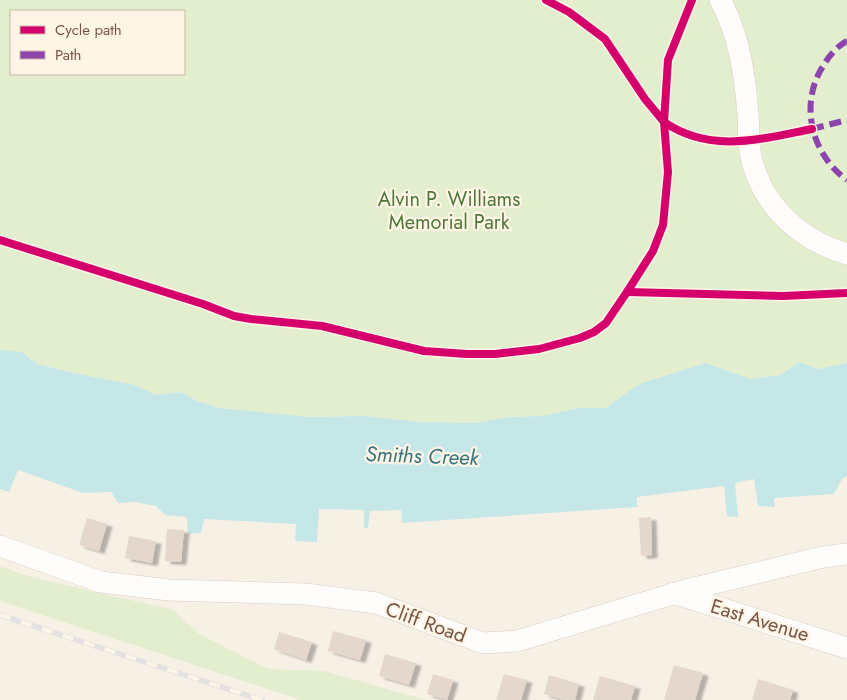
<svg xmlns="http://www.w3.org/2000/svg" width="847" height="700" font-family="Jost,sans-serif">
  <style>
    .green { fill: #e2eece; fill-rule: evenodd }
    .water { fill: #c6e7e8 }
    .building { fill: #e4d8cd; filter: url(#shadow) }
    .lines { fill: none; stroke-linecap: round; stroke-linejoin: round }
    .minor-casing { stroke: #d8cdc4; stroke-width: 22 }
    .minor { stroke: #fefdfb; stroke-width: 21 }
    .rail-casing { stroke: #e4e1e3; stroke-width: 5.5 }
    .rail { stroke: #fff5e7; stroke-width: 4; stroke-dasharray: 11; stroke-linecap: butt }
    .quiet { stroke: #8e44ad; stroke-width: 6; stroke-dasharray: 12 6; stroke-linecap: butt }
    .cycleway-casing { stroke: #fff5e7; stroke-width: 11 }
    .cycleway { stroke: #d6006c; stroke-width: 8 }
    .labels { text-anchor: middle; stroke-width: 4.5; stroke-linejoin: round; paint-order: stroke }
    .park-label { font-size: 20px; fill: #4d7839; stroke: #fff5e7 }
    .street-label { font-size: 20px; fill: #754; stroke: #fff5e7 }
    .water-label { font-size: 21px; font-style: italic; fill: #36757e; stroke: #fff5e7 }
  </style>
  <defs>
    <filter id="shadow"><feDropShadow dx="5.5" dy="3" stdDeviation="1" flood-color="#0004"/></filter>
  </defs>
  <rect width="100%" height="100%" fill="#f7f0e5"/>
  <g class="green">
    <path d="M0,0H847V363L818,369L799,362L781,375L750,379L706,363L642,383L626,393L606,408H580L541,416L509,417L476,423L422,422L363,416L310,417L220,408L197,401L181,392L156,395L135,385L79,374L37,364L22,352L0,350ZM11,11H184V74H11Z"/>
    <path d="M0,566L27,576L173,610L199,634L268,669L324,671L426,700H301L0,601Z"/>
  </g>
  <path class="water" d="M0,350L22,352L37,364L79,374L135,385L156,395L181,392L197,401L220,408L310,417L363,416L422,422L476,423L509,417L541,416L580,408H606L626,393L642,383L706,363L750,379L781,375L799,362L818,369L847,363V476L842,479L834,494L774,498L775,507L758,506L754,479L735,483L738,517L727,516L724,486L637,497V507L402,523L401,510L370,511L368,528H364V510L319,509L317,542L295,541L296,524L204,519L201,533L188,534L187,517L165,515L156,506L136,502L118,503L111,492L83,493L18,470L9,492L0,489Z"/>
  <g class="building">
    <path d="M651,517L652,555L641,556L639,518Z"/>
    <path d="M87,518L107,524L99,551L79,545Z"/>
    <path d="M167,529L184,530L181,562L165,561Z"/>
    <path d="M129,536L156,541L152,563L125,558Z"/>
    <path d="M333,631L366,640L360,660L328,651Z"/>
    <path d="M279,632L312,642L306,660L274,649Z"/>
    <path d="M385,654L416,663L409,685L379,676Z"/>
    <path d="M674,665L703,673L695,700H664Z"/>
    <path d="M433,674L453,680L447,700L427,694Z"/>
    <path d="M504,674L527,680L521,700H496Z"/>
    <path d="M549,675L579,684L575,700H564L544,694Z"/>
    <path d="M600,676L635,686L631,700H593Z"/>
    <path d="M758,679L793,690L790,700H752Z"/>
  </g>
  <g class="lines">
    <defs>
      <g id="minor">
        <path d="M720,0C739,33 745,76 748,114C749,124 748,134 749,144C755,199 796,239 847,254"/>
        <path d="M0,546L101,582L169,590L306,594L376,603L483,643L517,641L686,590L823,557L847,554"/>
        <path d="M673,593L847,648"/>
      </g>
    </defs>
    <use href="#minor" class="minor-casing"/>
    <use href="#minor" class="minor"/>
    <defs>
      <path id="rail" d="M0,615L262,700"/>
    </defs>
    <use href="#rail" class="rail-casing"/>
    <use href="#rail" class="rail"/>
    <g class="quiet">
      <path d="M847,41C837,46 829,56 823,66C799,104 811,154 847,180"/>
      <path d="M812,129L847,120"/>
    </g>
    <defs>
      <g id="cycleway">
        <path d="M692,0L668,60L664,122C711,154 761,139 812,129"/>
        <path d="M0,240L203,304L234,316L251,319L322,326L424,351L467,354H495L539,349L580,338L594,332L606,323L627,292L653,251L663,225L668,172L664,122L645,99L605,39L569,12L546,0"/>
        <path d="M627,292L783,296L847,293"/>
      </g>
    </defs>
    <use href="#cycleway" class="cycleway-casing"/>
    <use href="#cycleway" class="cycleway"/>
  </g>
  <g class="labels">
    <g class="park-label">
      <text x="449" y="206">Alvin P. Williams<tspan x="449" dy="23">Memorial Park</tspan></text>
    </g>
    <g class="street-label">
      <text transform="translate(760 620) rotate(17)" y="7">East Avenue</text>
      <text transform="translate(426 622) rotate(20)" y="7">Cliff Road</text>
    </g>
    <g class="water-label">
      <text transform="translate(422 456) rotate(2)" y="7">Smiths Creek</text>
    </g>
  </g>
  <rect x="10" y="10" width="175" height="65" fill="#fff5e7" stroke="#c9b5a6"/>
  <rect x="20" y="26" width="25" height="8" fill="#d6006c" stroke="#c9b5a6"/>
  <text x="55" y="35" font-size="15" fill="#775544">Cycle path</text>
  <rect x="20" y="51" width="25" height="8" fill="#8e44ad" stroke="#c9b5a6"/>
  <text x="55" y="60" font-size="15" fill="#775544">Path</text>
</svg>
